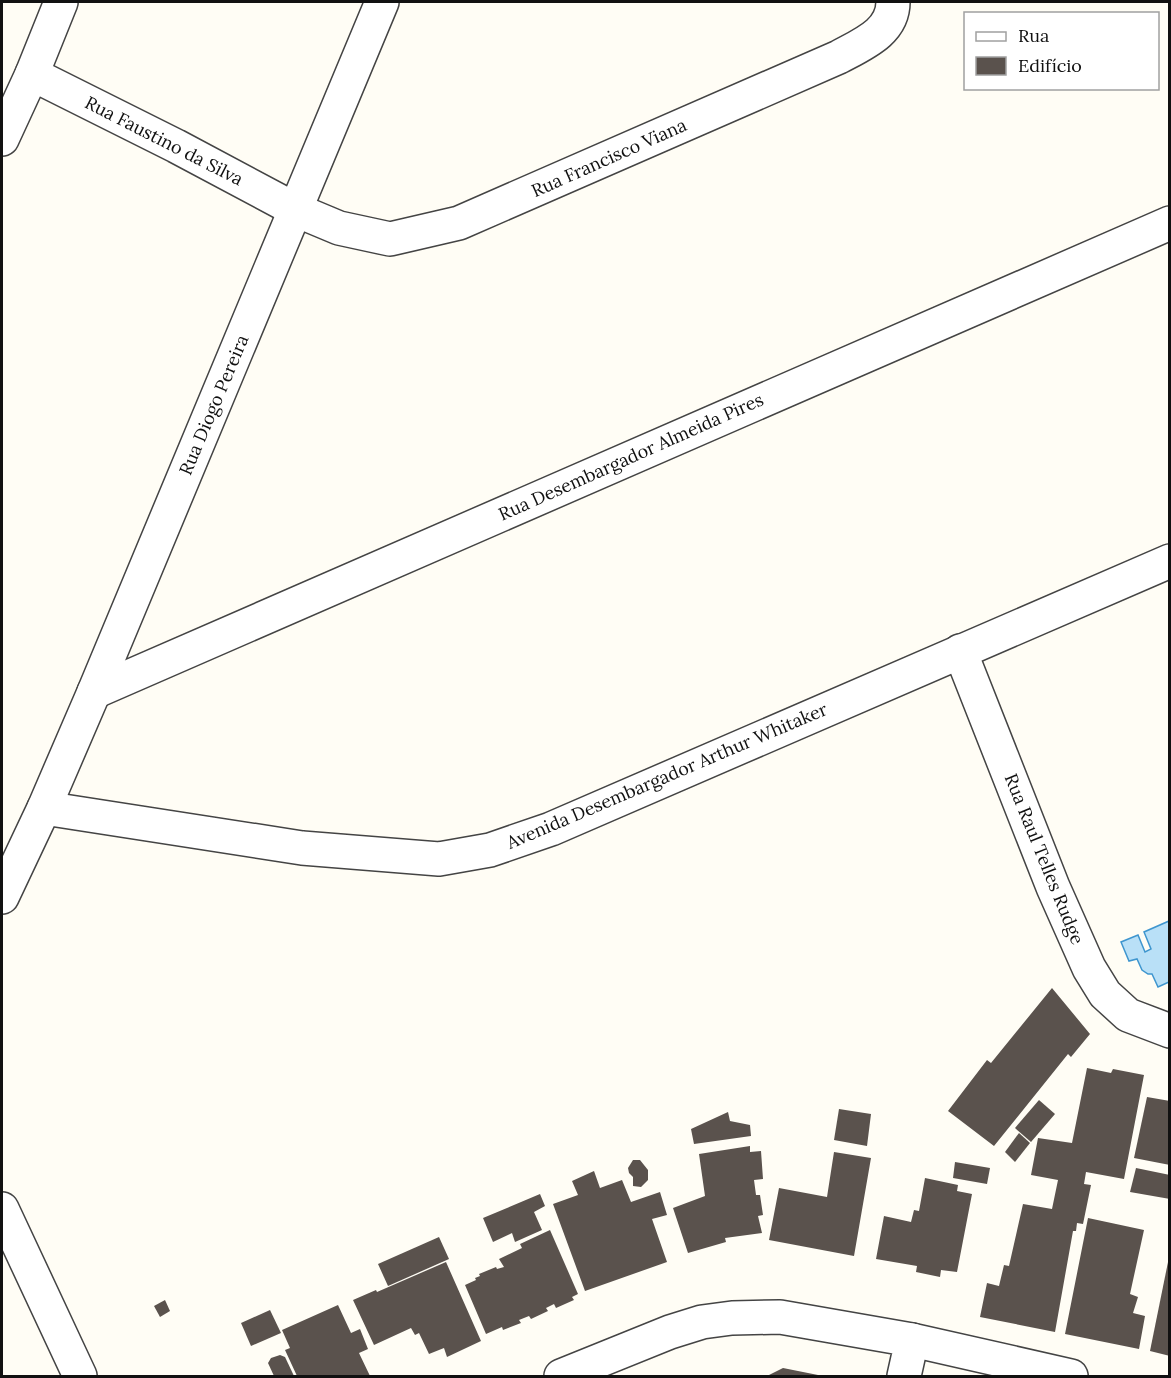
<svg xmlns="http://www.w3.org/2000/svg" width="1171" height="1378" font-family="Lora,serif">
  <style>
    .water { fill: #b9e0f7; stroke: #3f96cf; stroke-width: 1.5 }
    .building { fill: #5a524d }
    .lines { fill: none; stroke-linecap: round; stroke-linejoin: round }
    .street-casing { stroke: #444; stroke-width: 36 }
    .street { stroke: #fff; stroke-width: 33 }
    .labels { text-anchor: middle; stroke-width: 6; stroke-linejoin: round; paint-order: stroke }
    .street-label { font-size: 18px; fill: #111; stroke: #fff }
  </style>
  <rect width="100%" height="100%" fill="#fffdf5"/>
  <path class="water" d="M1169,921V982L1158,987L1152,974H1148L1142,970L1137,959L1129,961L1121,942L1138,935L1145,952L1151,949L1144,932Z"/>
  <g class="building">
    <path d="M1052,988L1090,1034L1071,1057L1068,1054L994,1146L948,1111L987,1060L991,1063Z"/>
    <path d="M1087,1068L1111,1073L1113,1069L1144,1075L1124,1179L1086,1172L1084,1184L1091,1185L1083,1224L1077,1223L1076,1231H1073L1055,1332L980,1317L987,1283L999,1286L1004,1265L1009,1266L1023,1204L1052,1209L1058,1180L1031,1175L1038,1138L1072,1143Z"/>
    <path d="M1147,1097L1170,1101V1165L1134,1158Z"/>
    <path d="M1039,1100L1055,1114L1031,1142L1015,1128Z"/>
    <path d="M839,1109L871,1114L867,1146L834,1140Z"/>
    <path d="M728,1112L730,1121L750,1125L751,1136L694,1144L691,1129Z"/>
    <path d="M1019,1133L1030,1143L1015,1162L1005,1152Z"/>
    <path d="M750,1146V1152L761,1151L763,1179L754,1180L756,1195H760L763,1215L758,1216L762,1233L725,1238L726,1242L688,1253L673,1208L705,1196L699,1154Z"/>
    <path d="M834,1152L871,1158L854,1256L769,1240L779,1188L827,1197Z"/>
    <path d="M633,1160H640L648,1170V1180L641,1187L633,1186V1177L629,1173L628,1168Z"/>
    <path d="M955,1162L990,1168L987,1184L953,1178Z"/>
    <path d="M1136,1168L1170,1175V1199L1130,1192Z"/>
    <path d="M594,1171L600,1188L622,1180L631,1202L660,1192L667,1215L652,1219L667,1262L585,1291L553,1204L578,1195L572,1181Z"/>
    <path d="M925,1178L958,1185L957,1191L972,1194L957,1272L941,1270L940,1277L916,1272L917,1266L876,1259L884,1216L911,1222L914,1210L919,1211Z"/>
    <path d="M540,1194L545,1206L534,1212L542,1230L515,1242L512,1233L493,1242L483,1218Z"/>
    <path d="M1088,1218L1144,1230L1130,1294L1138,1297L1133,1313L1145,1316L1139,1349L1065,1334Z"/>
    <path d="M550,1230L578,1294L572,1297L574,1300L556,1308L554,1304L546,1308L548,1311L531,1319L529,1316L519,1320L521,1323L503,1330L502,1327L486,1334L465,1285L476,1280L475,1278L480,1276L479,1274L496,1267L497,1269L504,1267L499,1259L522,1248L520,1244Z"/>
    <path d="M439,1237L449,1259L388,1286L378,1264Z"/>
    <path d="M446,1262L481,1341L447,1357L444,1348L429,1354L419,1333L415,1335L411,1328L374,1345L353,1300L376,1290L377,1292Z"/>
    <path d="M1168,1262H1170V1356L1150,1351Z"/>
    <path d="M165,1300L170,1311L160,1317L154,1306Z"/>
    <path d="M338,1305L351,1333L360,1329L368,1349L359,1353L370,1376H297L285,1350L290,1348L282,1330Z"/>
    <path d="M270,1310L281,1333L251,1346L241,1323Z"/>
    <path d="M280,1355L285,1357L294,1376H274L268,1363L271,1358Z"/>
    <path d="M783,1368L818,1375V1376H767Z"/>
  </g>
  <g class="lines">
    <defs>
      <g id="street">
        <path d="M32,74L176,146L296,210L339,228L390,239L459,223L839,57C863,44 893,32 893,2"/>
        <path d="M2,139L32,74L61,2"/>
        <path d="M960,651L1053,887L1089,968L1105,994L1128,1015L1170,1031"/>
        <path d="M94,692L1170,223"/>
        <path d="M44,808L302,848L439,859L490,850L551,829L1170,561"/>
        <path d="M2,897L44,808L94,692L382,2"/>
        <path d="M2,1209L80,1376"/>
        <path d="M912,1340L1071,1376"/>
        <path d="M561,1376L670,1332L702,1322L732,1318L780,1317L912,1340L904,1376"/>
      </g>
    </defs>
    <use href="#street" class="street-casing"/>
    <use href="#street" class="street"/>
  </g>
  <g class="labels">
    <g class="street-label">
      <text transform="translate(164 141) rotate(27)" y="6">Rua Faustino da Silva</text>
      <text transform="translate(609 158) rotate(-24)" y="6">Rua Francisco Viana</text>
      <text transform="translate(214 405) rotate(-67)" y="6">Rua Diogo Pereira</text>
      <text transform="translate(631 457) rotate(-24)" y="6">Rua Desembargador Almeida Pires</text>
      <text transform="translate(667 776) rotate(-23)" y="6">Avenida Desembargador Arthur Whitaker</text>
      <text transform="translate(1044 859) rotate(68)" y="6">Rua Raul Telles Rudge</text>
    </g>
  </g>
  <rect width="1171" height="1378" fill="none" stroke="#111111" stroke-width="6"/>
  <rect x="964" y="12" width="195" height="78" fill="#ffffff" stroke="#a0a0a0" stroke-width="1.5"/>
  <rect x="976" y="32" width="30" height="9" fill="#ffffff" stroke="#a0a0a0" stroke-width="1.5"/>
  <text x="1018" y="42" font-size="18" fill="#111111">Rua</text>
  <rect x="976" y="57" width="30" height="18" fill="#5a524d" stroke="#a0a0a0" stroke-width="1.5"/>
  <text x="1018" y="72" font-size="18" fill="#111111">Edifício</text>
</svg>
